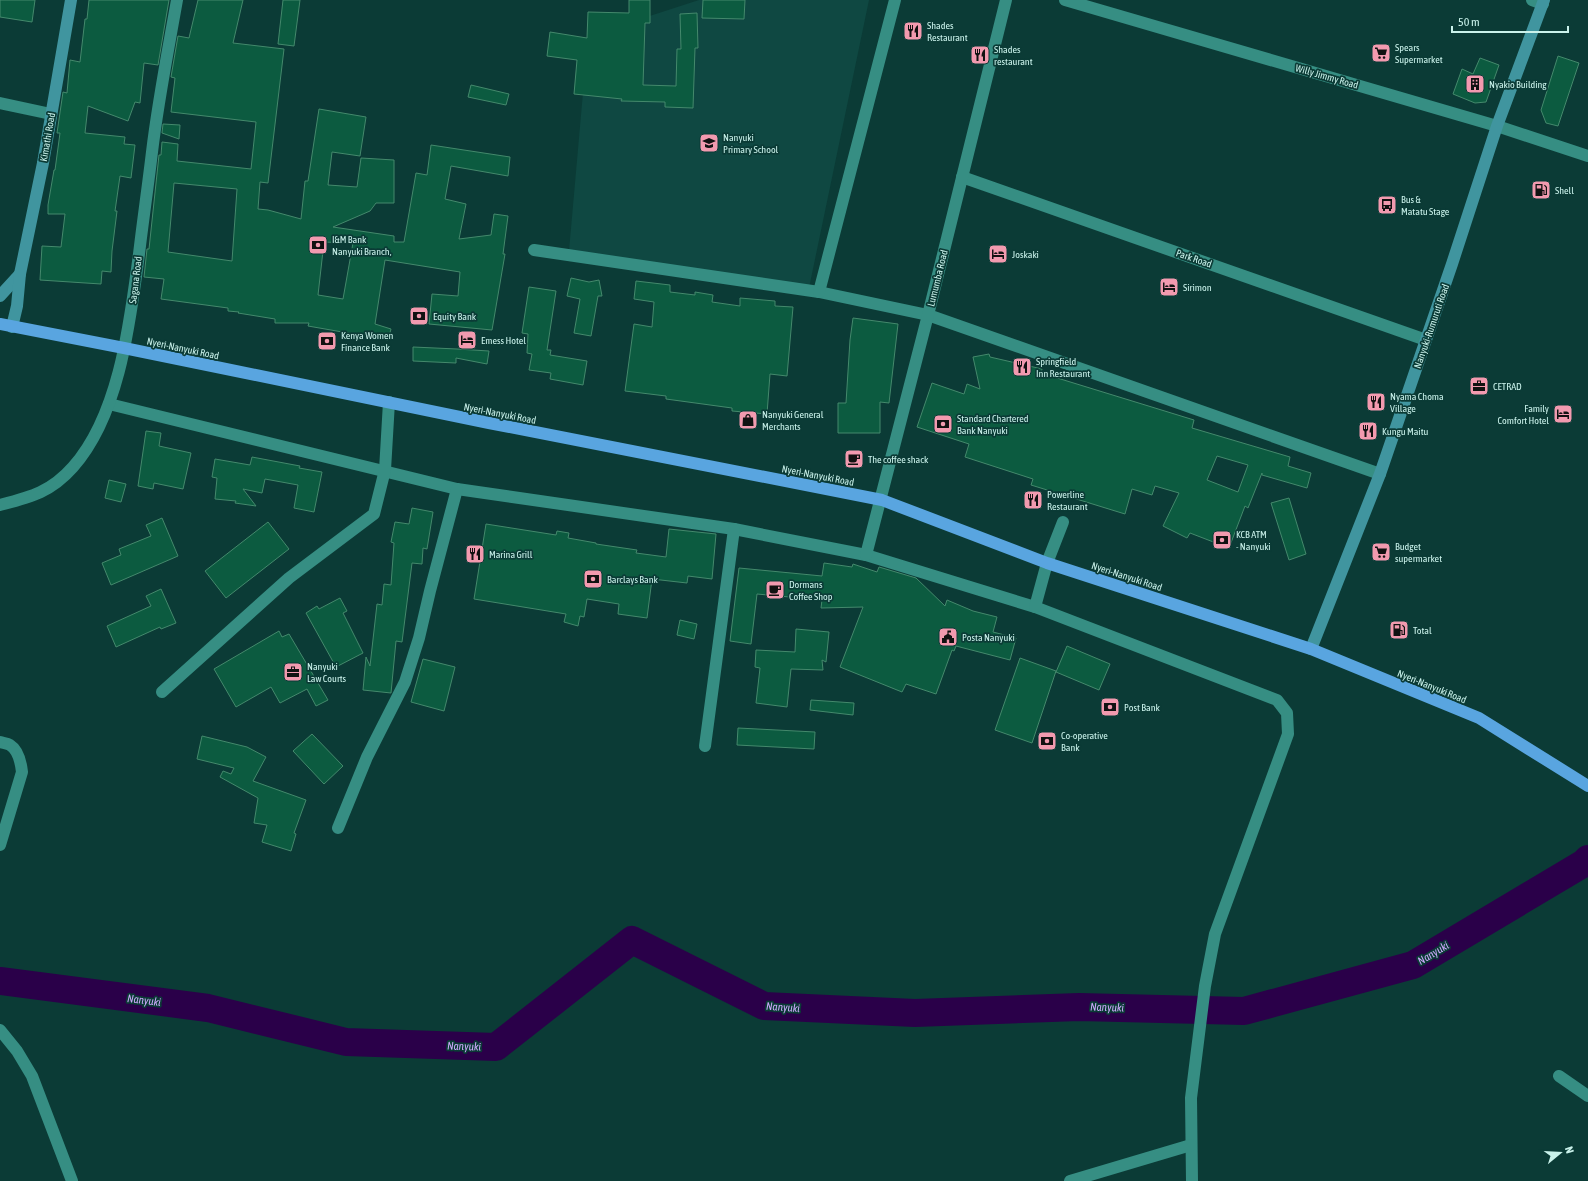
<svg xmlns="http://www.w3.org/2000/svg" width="1588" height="1181" font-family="'Asap Condensed',sans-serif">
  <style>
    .built { fill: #0f4842 }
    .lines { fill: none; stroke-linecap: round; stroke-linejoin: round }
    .river { stroke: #2a0049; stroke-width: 28 }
    .building { fill: #0c5b40; stroke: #44896c; fill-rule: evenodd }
    .street { stroke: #368e83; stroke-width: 12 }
    .secondary { stroke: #40959f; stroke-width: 12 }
    .highway { stroke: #59a5e0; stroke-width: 12 }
    .labels { text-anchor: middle; stroke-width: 3.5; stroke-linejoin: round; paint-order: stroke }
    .poi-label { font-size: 10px; fill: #caf2eb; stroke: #0b3b36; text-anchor: start }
    .street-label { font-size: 10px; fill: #caf2eb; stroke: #0b3b36 }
    .water-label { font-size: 11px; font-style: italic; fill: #d0abfe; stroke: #0b3b36 }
  </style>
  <rect width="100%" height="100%" fill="#0b3b36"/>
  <path class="built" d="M699,0H869L809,288L569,251L588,36Z"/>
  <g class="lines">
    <path class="river" d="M0,981L208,1008L346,1042L496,1047L632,940L764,1006L915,1013L1079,1007L1244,1011L1413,965L1584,863L1588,859"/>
  </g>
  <g class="building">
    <path d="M0,0H35L32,22L0,17Z"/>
    <path d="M89,0H169L158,65L144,63L140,103L135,102L128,121L88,106L85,133L125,137L124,144L135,145L131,178L120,176L115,211H117L112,251L111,272L102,271L101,284L40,280L42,246L61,247L65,214H48V205L54,170H55L60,133H57L63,92L67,93L70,60L80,62L85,19H87Z"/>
    <path d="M198,0H243L233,43L284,49L268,183L260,182L258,209L268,210L301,219L305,181H308L319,109L366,117L360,156L332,152L328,185L357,187L361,158L394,160V203H376L370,211L333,227L394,236V242H404L416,173L427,175L431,145L510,157L508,176L451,166L445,199L466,204L459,239L491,235L494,214L508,216L503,254H505L492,330L429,324L432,294L458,296L460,272L385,260L375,324L391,329L388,340L308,326L309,323H275V319L238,313L239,312L228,311V308L161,299L164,279L144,277L147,249H149L159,155H161L162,142L178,144L177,161L251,169L256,122L171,112L175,78L171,77L178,36L189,38ZM174,183L237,189L232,261L168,252ZM324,242L353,243L343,299L318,295Z"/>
    <path d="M283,0H300L294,46L278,44Z"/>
    <path d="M629,0H650V23H645L643,85L676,86L677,49H681L680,14L697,13L698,48H695L693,108L665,107V102L621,101L622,99L574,94L577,60L547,56L550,32L587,38L588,12L629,13Z"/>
    <path d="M703,0H745L744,19L702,18Z"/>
    <path d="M1558,56L1579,63L1558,126L1546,123L1541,110Z"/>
    <path d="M1480,58L1499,65L1486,102L1475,103L1453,94L1462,69L1473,74Z"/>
    <path d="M471,85L509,94L506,105L468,97Z"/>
    <path d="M163,124L180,125L179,139L162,133Z"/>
    <path d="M571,278L589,282L599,280L602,296H598L591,336L574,333L580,299L567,296Z"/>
    <path d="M636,281L670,285V292L695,295V292L713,295L712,302L740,306V298L775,301V306L793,307L787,376L770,374L767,414L732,411V408L666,399V396L625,391L634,324L652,327L654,302L634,299Z"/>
    <path d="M529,287L556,291L547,350H551L550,355L587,361L583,385L550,379L551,373L529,370L532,354L527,353L528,334L522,333Z"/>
    <path d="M853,318L898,324L889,403L880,402V433H838V403H846L850,340Z"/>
    <path d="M413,347L457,349L489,351L487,364L456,358V363L413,361Z"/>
    <path d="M989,354L990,357L1042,369L1041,373L1194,420L1192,428L1290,457L1288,466L1311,473L1307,488L1262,475V473L1248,508L1245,506L1229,548L1190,533L1187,538L1163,526L1179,493L1155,486L1152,495L1132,489L1125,514L1031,485L1033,479L965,457L969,444L917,427L932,383L964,394L967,384L980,389L973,357ZM1217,456L1248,465L1238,492L1207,480Z"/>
    <path d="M146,431L161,433L159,446L191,453L183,489L154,483L153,489L138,486Z"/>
    <path d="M252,457L300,466L299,468L322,472L314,512L294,508L298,485L265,479L262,493L243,489L256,506L235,503L236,501L215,499L217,478L212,477L215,459L250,465Z"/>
    <path d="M109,480L126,484L121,502L105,498Z"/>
    <path d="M1289,498L1306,554L1289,560L1271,503Z"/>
    <path d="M412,508L433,512L427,549L423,548L422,564L412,563L402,642L396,641L391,693L363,690L366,657L370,666L377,604L382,605L384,584L391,585L394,543L391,542L395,522L409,524Z"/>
    <path d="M162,518L178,556L111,585L102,563L121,555L119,549L151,536L146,525Z"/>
    <path d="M268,522L289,549L226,598L205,571Z"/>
    <path d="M486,524L556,535L557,531L569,533L568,538L596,543V544L637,550L636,553L666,557L669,529L716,534L712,579L688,576L687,583L652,579L647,618L618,614L619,604L587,599L584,617L580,616L578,626L564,622L566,614L474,599Z"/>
    <path d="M824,563L852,567L853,564L877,572L879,567L916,578L945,606L947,600L973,611L997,617L993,632L1016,638L1010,660L956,646L954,651L952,650L936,694L906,684L902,692L840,667L863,607L821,608L822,600L757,594L751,644L730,641L739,568L822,576Z"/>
    <path d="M161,589L176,623L161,629L160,627L116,647L107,626L151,606L146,596Z"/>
    <path d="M340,598L347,611L343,613L363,653L336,667L306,613L317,606L319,609Z"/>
    <path d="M680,620L697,624L694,639L677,635Z"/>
    <path d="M796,629L829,632L826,662L822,660L823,670L791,669L787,707L756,703L760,668L755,667L756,650L795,652Z"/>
    <path d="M279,631L282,637L289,634L328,700L316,706L307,689L280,703L271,687L236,707L214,669Z"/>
    <path d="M1067,646L1110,664L1099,690L1056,672Z"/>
    <path d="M1020,658L1056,671L1032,743L995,730Z"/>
    <path d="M423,659L455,667L444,711L411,702Z"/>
    <path d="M811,700L854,703L853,715L810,710Z"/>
    <path d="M738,728L815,732L814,749L737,745Z"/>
    <path d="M312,734L343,766L324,784L293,751Z"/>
    <path d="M202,736L247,747L266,757L253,781L306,800L294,833L296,834L291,851L262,842L267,825L254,823L258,798L220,777L223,771L231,774L234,768L197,759Z"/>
  </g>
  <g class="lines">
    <g class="street">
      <path d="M1065,0L1497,126L1588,156"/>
      <path d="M1532,0L1543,4"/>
      <path d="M0,103L51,114"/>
      <path d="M962,177L1426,340"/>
      <path d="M534,250L819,292L928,315L1380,474"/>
      <path d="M819,292L895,0"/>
      <path d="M109,404L457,489L734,529L866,555L1035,607L1277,700L1287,713L1288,734L1215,934L1205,986L1191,1098L1192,1181"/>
      <path d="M0,505C31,497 51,492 73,467C120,414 130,321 139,254C143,220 148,186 152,152C158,101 168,51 177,0"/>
      <path d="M866,555L928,315L1006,0"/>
      <path d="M1035,607L1047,563L1063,522"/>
      <path d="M162,692L289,578L374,514L385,470L389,402"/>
      <path d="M0,742C3,743 7,743 10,745C18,750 21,763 22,772L0,845"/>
      <path d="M705,746L734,529"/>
      <path d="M338,828L367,757L405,682L419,638L430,591L457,489"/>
      <path d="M0,1030L17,1051L32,1076L72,1181"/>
      <path d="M1559,1076L1588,1096"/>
      <path d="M1070,1181L1191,1145"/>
    </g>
    <g class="secondary">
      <path d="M0,296L20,274"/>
      <path d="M12,327L17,306L20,274L43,163L71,0"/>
      <path d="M1311,649L1380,474L1452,264L1497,126L1544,0"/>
    </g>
    <path class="highway" d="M0,324L124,348L489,423L882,500L1047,563L1311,649L1479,718L1588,786"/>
  </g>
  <defs>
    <symbol id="restaurant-square" viewBox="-11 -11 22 22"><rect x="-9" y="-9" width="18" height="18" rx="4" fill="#f29aaf" stroke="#0b3b36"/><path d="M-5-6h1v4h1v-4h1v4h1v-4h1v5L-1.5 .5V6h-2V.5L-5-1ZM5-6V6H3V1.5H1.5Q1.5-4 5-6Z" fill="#111"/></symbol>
    <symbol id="supermarket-square" viewBox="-11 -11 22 22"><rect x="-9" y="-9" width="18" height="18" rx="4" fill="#f29aaf" stroke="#0b3b36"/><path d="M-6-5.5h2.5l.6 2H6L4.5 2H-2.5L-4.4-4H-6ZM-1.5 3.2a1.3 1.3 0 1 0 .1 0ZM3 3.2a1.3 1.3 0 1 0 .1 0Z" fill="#111"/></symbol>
    <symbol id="building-square" viewBox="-11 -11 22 22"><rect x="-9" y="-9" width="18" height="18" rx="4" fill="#f29aaf" stroke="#0b3b36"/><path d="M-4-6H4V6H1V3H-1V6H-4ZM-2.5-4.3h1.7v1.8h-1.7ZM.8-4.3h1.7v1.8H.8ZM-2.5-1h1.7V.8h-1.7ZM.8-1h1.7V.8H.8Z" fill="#111"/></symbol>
    <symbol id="school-square" viewBox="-11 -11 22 22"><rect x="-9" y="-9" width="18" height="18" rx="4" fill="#f29aaf" stroke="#0b3b36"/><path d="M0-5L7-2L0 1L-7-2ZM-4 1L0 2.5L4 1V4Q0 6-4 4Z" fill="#111"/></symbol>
    <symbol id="fuel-square" viewBox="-11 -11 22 22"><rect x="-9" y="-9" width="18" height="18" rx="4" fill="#f29aaf" stroke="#0b3b36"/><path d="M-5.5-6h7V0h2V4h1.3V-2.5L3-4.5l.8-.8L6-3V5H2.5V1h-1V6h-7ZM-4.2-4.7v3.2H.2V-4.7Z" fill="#111"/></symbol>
    <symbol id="bus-square" viewBox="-11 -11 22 22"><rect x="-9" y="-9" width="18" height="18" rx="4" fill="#f29aaf" stroke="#0b3b36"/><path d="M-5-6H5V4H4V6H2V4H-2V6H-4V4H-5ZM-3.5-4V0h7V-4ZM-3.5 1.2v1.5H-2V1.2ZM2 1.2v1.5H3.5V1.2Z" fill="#111"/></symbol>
    <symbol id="bank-square" viewBox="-11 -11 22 22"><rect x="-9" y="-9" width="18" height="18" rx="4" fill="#f29aaf" stroke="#0b3b36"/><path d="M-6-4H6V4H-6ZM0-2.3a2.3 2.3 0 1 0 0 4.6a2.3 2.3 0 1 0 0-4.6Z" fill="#111"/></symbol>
    <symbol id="hotel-square" viewBox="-11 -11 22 22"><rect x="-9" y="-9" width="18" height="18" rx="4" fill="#f29aaf" stroke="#0b3b36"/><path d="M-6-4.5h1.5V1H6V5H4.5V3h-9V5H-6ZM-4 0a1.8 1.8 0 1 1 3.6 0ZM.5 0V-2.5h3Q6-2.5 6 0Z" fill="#111"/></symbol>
    <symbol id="office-square" viewBox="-11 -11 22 22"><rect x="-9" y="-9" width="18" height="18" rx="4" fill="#f29aaf" stroke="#0b3b36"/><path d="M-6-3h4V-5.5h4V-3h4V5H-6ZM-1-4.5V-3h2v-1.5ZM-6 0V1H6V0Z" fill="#111"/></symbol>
    <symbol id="shop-square" viewBox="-11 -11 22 22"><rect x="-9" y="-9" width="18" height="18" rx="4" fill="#f29aaf" stroke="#0b3b36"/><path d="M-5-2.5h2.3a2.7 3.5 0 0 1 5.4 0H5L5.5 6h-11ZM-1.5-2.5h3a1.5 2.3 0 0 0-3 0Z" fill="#111"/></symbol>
    <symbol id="cafe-square" viewBox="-11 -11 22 22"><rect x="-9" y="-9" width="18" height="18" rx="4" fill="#f29aaf" stroke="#0b3b36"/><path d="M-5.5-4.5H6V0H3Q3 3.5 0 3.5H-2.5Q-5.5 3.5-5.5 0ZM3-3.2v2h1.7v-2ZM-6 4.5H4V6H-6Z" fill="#111"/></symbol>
    <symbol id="civic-square" viewBox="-11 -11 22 22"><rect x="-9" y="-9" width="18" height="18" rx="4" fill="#f29aaf" stroke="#0b3b36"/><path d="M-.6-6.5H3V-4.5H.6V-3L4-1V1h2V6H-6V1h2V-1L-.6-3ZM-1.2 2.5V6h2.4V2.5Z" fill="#111"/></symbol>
  </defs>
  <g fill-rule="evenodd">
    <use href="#restaurant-square" x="902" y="20" width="22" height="22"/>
    <use href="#supermarket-square" x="1370" y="42" width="22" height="22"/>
    <use href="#restaurant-square" x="969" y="44" width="22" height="22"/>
    <use href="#building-square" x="1464" y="73" width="22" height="22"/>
    <use href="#school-square" x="698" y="132" width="22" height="22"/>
    <use href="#fuel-square" x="1530" y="179" width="22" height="22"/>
    <use href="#bus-square" x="1376" y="194" width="22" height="22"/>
    <use href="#bank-square" x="307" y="234" width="22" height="22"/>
    <use href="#hotel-square" x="987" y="243" width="22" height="22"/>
    <use href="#hotel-square" x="1158" y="276" width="22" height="22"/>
    <use href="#bank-square" x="408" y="305" width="22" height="22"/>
    <use href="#hotel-square" x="456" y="329" width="22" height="22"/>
    <use href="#bank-square" x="316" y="330" width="22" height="22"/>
    <use href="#restaurant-square" x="1011" y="356" width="22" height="22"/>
    <use href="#office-square" x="1468" y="375" width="22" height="22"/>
    <use href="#restaurant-square" x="1365" y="391" width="22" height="22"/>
    <use href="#hotel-square" x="1552" y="403" width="22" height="22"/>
    <use href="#shop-square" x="737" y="409" width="22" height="22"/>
    <use href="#bank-square" x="932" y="413" width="22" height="22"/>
    <use href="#restaurant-square" x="1357" y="420" width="22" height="22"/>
    <use href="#cafe-square" x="843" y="448" width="22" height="22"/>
    <use href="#restaurant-square" x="1022" y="489" width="22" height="22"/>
    <use href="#bank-square" x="1211" y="529" width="22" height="22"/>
    <use href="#supermarket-square" x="1370" y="541" width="22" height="22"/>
    <use href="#restaurant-square" x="464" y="543" width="22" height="22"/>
    <use href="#bank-square" x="582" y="568" width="22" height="22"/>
    <use href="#cafe-square" x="764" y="579" width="22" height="22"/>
    <use href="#fuel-square" x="1388" y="619" width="22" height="22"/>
    <use href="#civic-square" x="937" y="626" width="22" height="22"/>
    <use href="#office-square" x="282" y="661" width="22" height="22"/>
    <use href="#bank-square" x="1099" y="696" width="22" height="22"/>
    <use href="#bank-square" x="1036" y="730" width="22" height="22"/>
  </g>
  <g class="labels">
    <g class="poi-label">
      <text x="927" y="29">Shades<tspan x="927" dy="12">Restaurant</tspan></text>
      <text x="1395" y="51">Spears<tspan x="1395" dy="12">Supermarket</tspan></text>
      <text x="994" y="53">Shades<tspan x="994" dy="12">restaurant</tspan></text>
      <text x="1489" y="88">Nyakio Building</text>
      <text x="723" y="141">Nanyuki<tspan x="723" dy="12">Primary School</tspan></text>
      <text x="1555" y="194">Shell</text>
      <text x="1401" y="203">Bus &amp;<tspan x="1401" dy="12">Matatu Stage</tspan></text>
      <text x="332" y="243">I&amp;M Bank<tspan x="332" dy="12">Nanyuki Branch,</tspan></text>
      <text x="1012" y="258">Joskaki</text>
      <text x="1183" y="291">Sirimon</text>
      <text x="433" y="320">Equity Bank</text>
      <text x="341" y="339">Kenya Women<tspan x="341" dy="12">Finance Bank</tspan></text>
      <text x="481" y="344">Emess Hotel</text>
      <text x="1036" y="365">Springfield<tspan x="1036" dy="12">Inn Restaurant</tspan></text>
      <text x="1493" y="390">CETRAD</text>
      <text x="1390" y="400">Nyama Choma<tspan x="1390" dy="12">Village</tspan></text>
      <text x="1549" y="412" text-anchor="end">Family<tspan x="1549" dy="12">Comfort Hotel</tspan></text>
      <text x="762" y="418">Nanyuki General<tspan x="762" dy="12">Merchants</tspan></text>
      <text x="957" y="422">Standard Chartered<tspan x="957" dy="12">Bank Nanyuki</tspan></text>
      <text x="1382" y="435">Kungu Maitu</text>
      <text x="868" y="463">The coffee shack</text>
      <text x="1047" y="498">Powerline<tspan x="1047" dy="12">Restaurant</tspan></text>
      <text x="1236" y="538">KCB ATM<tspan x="1236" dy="12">- Nanyuki</tspan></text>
      <text x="1395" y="550">Budget<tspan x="1395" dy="12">supermarket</tspan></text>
      <text x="489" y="558">Marina Grill</text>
      <text x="607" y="583">Barclays Bank</text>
      <text x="789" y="588">Dormans<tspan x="789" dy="12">Coffee Shop</tspan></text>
      <text x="1413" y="634">Total</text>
      <text x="962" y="641">Posta Nanyuki</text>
      <text x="307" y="670">Nanyuki<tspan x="307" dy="12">Law Courts</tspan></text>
      <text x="1124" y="711">Post Bank</text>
      <text x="1061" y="739">Co-operative<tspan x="1061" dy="12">Bank</tspan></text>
    </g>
    <g class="street-label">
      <text transform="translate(1327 76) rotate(16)" y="4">Willy Jimmy Road</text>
      <text transform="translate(47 137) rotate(-80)" y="4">Kimathi Road</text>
      <text transform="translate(1194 258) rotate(19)" y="4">Park Road</text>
      <text transform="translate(937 278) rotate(-76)" y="4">Lumumba Road</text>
      <text transform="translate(135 280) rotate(-83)" y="4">Sagana Road</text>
      <text transform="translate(1431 326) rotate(-71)" y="4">Nanyuki-Rumuruti Road</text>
      <text transform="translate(183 348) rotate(12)" y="4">Nyeri-Nanyuki Road</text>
      <text transform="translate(500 413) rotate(11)" y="4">Nyeri-Nanyuki Road</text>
      <text transform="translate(818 475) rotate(11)" y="4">Nyeri-Nanyuki Road</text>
      <text transform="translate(1127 576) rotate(18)" y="4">Nyeri-Nanyuki Road</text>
      <text transform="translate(1432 686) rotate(22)" y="4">Nyeri-Nanyuki Road</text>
    </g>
    <g class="water-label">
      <text transform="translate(1433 953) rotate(-31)" y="4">Nanyuki</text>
      <text transform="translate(144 1000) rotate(7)" y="4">Nanyuki</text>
      <text transform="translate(783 1007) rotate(4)" y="4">Nanyuki</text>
      <text transform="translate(1107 1007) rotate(2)" y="4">Nanyuki</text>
      <text transform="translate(464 1046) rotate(2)" y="4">Nanyuki</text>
    </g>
  </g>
  <g transform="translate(1560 1153) rotate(72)" stroke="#0b3b36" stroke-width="3" paint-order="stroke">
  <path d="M0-3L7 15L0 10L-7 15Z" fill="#caf2eb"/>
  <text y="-6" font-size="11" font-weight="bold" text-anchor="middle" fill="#caf2eb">N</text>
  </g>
  <path d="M1452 26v6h116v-6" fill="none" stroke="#caf2eb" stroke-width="2"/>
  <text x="1458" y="26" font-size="12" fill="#caf2eb" stroke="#0b3b36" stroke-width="3" paint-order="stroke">50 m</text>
</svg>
